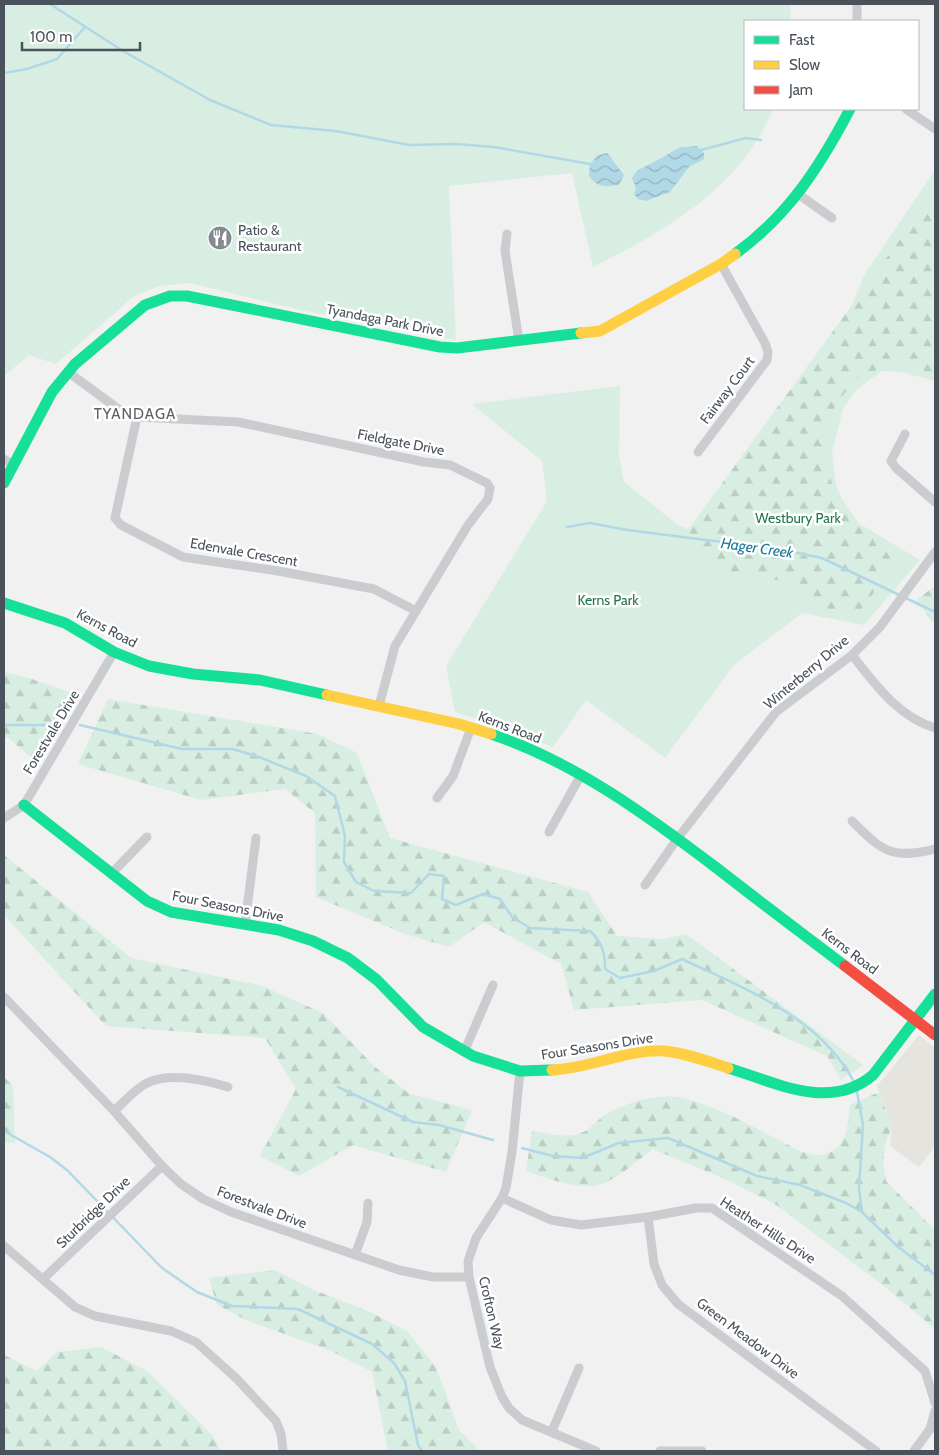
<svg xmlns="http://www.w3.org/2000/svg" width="939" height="1455" font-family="Cabin,sans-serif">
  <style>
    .commercial { fill: #e5e4df }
    .green { fill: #d8eee2 }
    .forest { fill: url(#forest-firs) }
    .water { fill: url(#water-waves) }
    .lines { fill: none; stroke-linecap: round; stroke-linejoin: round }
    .stream { stroke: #b1d8e7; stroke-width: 2.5 }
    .street { stroke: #cbcccf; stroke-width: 9 }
    .fast { stroke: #16e098; stroke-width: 11 }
    .slow { stroke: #ffcf43; stroke-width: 11 }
    .jam { stroke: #f24e42; stroke-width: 11 }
    .labels { text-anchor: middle; stroke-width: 5; stroke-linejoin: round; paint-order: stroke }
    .poi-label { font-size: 14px; fill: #4a525b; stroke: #fff; text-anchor: start }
    .street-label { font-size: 14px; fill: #4a525b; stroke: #fff }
    .park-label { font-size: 14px; fill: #217651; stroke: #fff }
    .neighbourhood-label { font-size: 15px; letter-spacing: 1px; fill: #5d6064; stroke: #fff }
    .water-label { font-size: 15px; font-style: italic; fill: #1b799c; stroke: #fff }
  </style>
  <defs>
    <pattern id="forest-firs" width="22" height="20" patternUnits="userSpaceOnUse" patternTransform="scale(1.25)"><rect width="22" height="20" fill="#d8eee2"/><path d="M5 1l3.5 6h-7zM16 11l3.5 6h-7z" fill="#bbcec4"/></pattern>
    <pattern id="water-waves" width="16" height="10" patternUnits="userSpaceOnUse" patternTransform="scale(1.25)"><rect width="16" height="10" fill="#b1d8e7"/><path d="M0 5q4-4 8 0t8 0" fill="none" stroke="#92b2be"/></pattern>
  </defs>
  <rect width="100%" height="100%" fill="#f1f1f1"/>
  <path class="commercial" d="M919,1035L935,1048V1146L919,1167L890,1146L892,1128L877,1086Z"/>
  <g class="green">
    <path d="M4,4H790L791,21H745V109H773C741,188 665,231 593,267L572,173L449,186L456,340L300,310L190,283L159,286L133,297L56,364L29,355L4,376Z"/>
    <path d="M935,170V381L901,372L882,371L856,390L843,409L832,452L836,485L850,518L920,560L864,625L802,613L734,665L665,758L586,700L553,747L510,730L455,712L446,666L544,506L547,500L542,461L472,404L620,386L619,456L624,482L678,525L726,544L841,334L864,275Z"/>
  </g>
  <g class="forest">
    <path d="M932,201L935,204V375L900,364L862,374L836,403L820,452L834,488L862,527L902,554L861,610L837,615L790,582L732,573L679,534L684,527L688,530L925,205Z"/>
    <path d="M935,586V625L916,600Z"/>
    <path d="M4,672L29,678L72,693L34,760L7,737L4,741Z"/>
    <path d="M108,699L318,734L357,753L390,838L588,892L617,936L663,939L686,934L863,1065L841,1080L827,1056L702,1000L574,1010L561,964L484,922L449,947L405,934L316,897L315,813L285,789L201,800L78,764Z"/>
    <path d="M4,855L131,958L262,986L323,1013L375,1067L410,1094L472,1110L446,1172L353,1145L299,1176L260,1156L296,1089L265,1038L106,1026L4,915Z"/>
    <path d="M4,1077L13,1086L15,1143L4,1142Z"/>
    <path d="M879,1092L892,1128L886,1141L883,1161L886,1181L935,1230V1329L885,1287L778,1206L725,1179L653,1149C640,1159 610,1185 594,1186C571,1188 547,1178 526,1171L532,1131C547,1133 566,1139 581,1133C590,1130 597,1120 605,1115C627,1102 657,1093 682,1098C715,1105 747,1124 777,1139C789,1145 805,1156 819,1155C847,1152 848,1126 850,1105Z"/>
    <path d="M275,1270L314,1290L368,1311L407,1331L436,1367L459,1430L480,1451H388L372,1372L329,1350L246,1320L217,1305L209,1278Z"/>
    <path d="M101,1347L147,1371L213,1436L221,1451H4V1355L37,1371L57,1352Z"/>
  </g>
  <g class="water">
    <path d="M697,146L704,153V159L689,167L670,192L646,201L638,199L634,194L636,188L632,178L637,171L681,147Z"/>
    <path d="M607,153L624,175L619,185C605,187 598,188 589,176L590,164L598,155Z"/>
  </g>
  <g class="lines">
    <g class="stream">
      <path d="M50,4L123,51L210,100L271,125L336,131L409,145L456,144L494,147L590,164"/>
      <path d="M4,73L27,69L57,59L85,27"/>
      <path d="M701,150L746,138L761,140"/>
      <path d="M567,527L590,523L627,530L778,549L822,558L935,612"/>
      <path d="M4,725H55"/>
      <path d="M80,725L182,749H233L259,757L306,776L335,796L345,836L344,862L356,882L374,891L411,893L429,874L444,876L442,899L456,905L483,894L500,899L512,917L530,928L590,931C602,942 605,952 605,969L620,978L654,971L682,959C745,989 820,1017 854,1082"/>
      <path d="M338,1087L413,1122L439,1125L493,1140"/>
      <path d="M857,1092L863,1125L859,1189L862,1212"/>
      <path d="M4,1131L50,1157L67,1170L162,1268L197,1292L232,1306L298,1309L372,1344L394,1363L405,1381L418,1445L422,1451"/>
      <path d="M522,1148L553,1156L582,1158L619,1143L668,1138L757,1176L800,1185L846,1203L862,1212L897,1246L935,1275"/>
    </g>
    <g class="street">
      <path d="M857,4V21"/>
      <path d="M906,109L935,129"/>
      <path d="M798,194L832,218"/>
      <path d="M507,234L505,251L519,341"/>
      <path d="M68,372L117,408L137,417L238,422L424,462L450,465L487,483L490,488L488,499L468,525L395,646L379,706"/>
      <path d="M137,417L115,518L121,525L183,557L278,571L374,589L416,611"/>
      <path d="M905,434L891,461L896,468L935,502"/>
      <path d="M698,452L767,360L768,352L765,343L721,264"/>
      <path d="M4,459L14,465"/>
      <path d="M852,655C875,684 898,717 935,728"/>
      <path d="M437,798L453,776L471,728"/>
      <path d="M4,818L24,805L114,652"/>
      <path d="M852,821C882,851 892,860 935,849"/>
      <path d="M549,832L581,775"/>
      <path d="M111,874L147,837"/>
      <path d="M645,885L677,839L776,712L852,655L880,627L935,552"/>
      <path d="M245,924L256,838"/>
      <path d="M4,997L114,1111L162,1166L181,1184L203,1199L231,1212L399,1270L433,1277H469"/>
      <path d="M464,1052L493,985"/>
      <path d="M520,1071L512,1152L506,1188L502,1198L476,1238L468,1261L469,1277L490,1367L502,1397L509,1408L522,1420L596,1451"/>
      <path d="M114,1111C124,1102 135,1089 147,1083C170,1072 205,1080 228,1087"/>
      <path d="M502,1198L551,1220L581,1225L648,1217L696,1208H712L842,1296L925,1371L935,1403"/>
      <path d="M648,1217L654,1264L662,1285L678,1304L876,1451"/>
      <path d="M4,1246L75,1307L95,1316L171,1331L196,1342L237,1379L276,1421L281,1434L283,1450"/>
      <path d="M355,1255L367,1222L368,1203"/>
      <path d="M44,1278L162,1166"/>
      <path d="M552,1431L579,1368"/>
      <path d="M660,1451H702"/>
      <path d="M914,1451L930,1429L935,1411"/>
    </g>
    <g class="fast">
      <path d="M735,254C789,215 820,166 850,109"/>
      <path d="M4,483L52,392L75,364L145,305L170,296H187L440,347L457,348L581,333"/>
      <path d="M4,603L65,623L114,652L149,666L193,674L260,680L327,695"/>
      <path d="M491,734C575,762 648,816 718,869C760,902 803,934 845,966"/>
      <path d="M24,805L147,901L171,912L279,930L313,941L348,958L377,980L423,1027L473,1056L520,1071L552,1070"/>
      <path d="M728,1068C775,1082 829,1112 873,1075L935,994"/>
    </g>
    <g class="slow">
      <path d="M581,333L600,331L721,264L735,254"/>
      <path d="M327,695L459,724L491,734"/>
      <path d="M552,1070C589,1069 626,1049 664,1051C685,1053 707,1061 728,1068"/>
    </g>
    <path class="jam" d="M845,966L935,1035"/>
  </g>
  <defs>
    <symbol id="restaurant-disc" viewBox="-11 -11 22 22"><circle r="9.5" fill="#848a90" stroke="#fff"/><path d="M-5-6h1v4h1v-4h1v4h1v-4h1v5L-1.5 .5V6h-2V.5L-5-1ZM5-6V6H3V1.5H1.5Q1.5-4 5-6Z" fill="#fff"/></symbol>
  </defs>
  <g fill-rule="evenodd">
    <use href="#restaurant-disc" x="206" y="224" width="28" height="28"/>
  </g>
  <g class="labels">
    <g class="poi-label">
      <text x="238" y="235">Patio &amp;<tspan x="238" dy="16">Restaurant</tspan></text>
    </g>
    <g class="street-label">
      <text transform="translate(385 320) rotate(11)" y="5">Tyandaga Park Drive</text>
      <text transform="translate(727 390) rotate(-53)" y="5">Fairway Court</text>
      <text transform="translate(401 442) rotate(11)" y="5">Fieldgate Drive</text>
      <text transform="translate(244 552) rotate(10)" y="5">Edenvale Crescent</text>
      <text transform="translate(107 628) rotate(28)" y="5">Kerns Road</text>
      <text transform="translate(806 672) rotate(-40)" y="5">Winterberry Drive</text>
      <text transform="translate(510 727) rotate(21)" y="5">Kerns Road</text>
      <text transform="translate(51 732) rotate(-59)" y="5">Forestvale Drive</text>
      <text transform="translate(228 906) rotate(11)" y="5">Four Seasons Drive</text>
      <text transform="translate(850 951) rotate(37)" y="5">Kerns Road</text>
      <text transform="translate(597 1046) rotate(-9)" y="5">Four Seasons Drive</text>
      <text transform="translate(262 1207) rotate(21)" y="5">Forestvale Drive</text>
      <text transform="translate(93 1212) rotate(-44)" y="5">Sturbridge Drive</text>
      <text transform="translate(768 1230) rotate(33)" y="5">Heather Hills Drive</text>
      <text transform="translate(492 1313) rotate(77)" y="5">Crofton Way</text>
      <text transform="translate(748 1338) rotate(37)" y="5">Green Meadow Drive</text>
    </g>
    <g class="park-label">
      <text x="798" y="523">Westbury Park</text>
      <text x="608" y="605">Kerns Park</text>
    </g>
    <g class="neighbourhood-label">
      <text x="135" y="419">TYANDAGA</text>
    </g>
    <g class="water-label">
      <text transform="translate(757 548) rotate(8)" y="5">Hager Creek</text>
    </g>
  </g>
  <rect width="939" height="1455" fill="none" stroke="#4a525b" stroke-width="10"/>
  <rect x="744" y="20" width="175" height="90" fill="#ffffff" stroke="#b7babd"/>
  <rect x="754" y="36" width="25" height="8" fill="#16e098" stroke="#b7babd"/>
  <text x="789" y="45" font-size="15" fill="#4a525b">Fast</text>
  <rect x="754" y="61" width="25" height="8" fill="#ffcf43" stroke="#b7babd"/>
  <text x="789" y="70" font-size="15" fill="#4a525b">Slow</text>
  <rect x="754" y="86" width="25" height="8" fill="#f24e42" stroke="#b7babd"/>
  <text x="789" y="95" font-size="15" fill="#4a525b">Jam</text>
  <path d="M22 42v8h118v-8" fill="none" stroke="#4a525b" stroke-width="2.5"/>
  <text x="30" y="42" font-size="15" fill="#4a525b" stroke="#ffffff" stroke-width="4" paint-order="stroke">100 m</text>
</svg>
